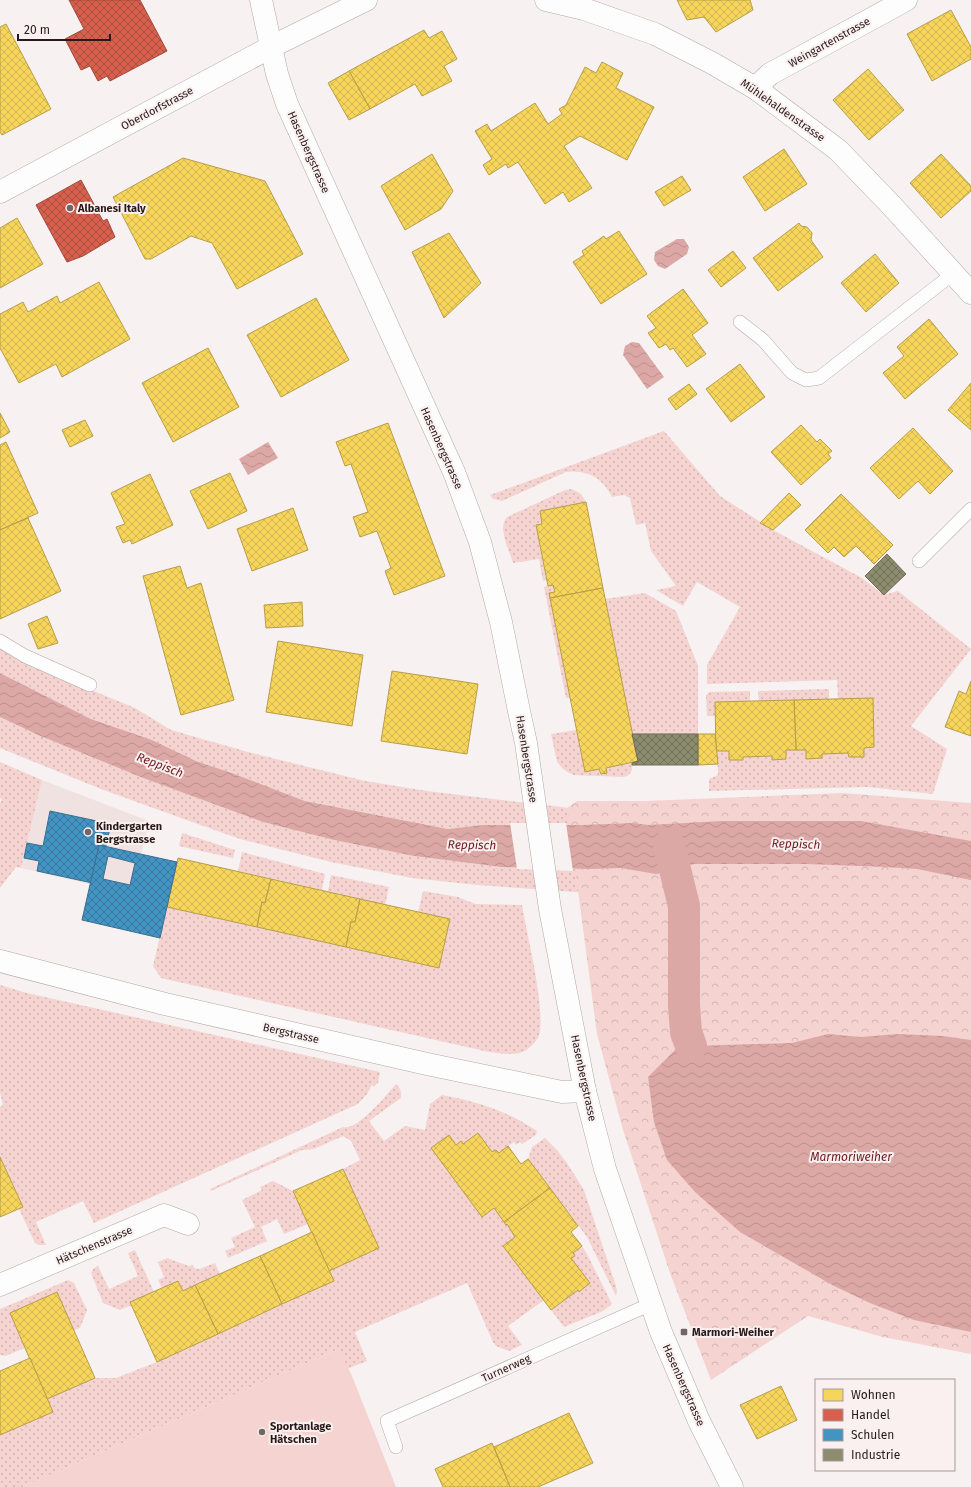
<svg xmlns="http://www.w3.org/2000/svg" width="971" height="1487" font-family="'Fira Sans',sans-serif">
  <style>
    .built { fill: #f0e2e0 }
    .grass { fill: url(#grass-dots) }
    .park { fill: url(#park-crowns) }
    .pitch { fill: #f4d3d1 }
    .water { fill: url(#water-waves) }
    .pier { fill: #f7f2f1 }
    .homes { fill: url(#homes-cross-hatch); stroke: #b89d48 }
    .shops { fill: url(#shops-cross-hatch); stroke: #a24b3d }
    .schools { fill: url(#schools-cross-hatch); stroke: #3b6f90; fill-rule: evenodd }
    .industry { fill: url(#industry-cross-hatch); stroke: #6e6a54 }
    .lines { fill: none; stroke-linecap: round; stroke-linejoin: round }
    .canal { stroke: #dca8a6; stroke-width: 32 }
    .service-casing { stroke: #b1a8a7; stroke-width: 14 }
    .minor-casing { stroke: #b1a8a7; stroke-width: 23 }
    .tertiary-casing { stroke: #b1a8a7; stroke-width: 23 }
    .service { stroke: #fefdfd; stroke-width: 13 }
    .minor { stroke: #fefdfd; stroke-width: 22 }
    .tertiary { stroke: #fefdfd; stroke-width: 22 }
    .poi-dot { fill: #716665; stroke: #f9f0ef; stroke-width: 1.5 }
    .labels { text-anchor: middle; stroke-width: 4; stroke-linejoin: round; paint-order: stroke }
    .street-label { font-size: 11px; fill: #291a19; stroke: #f9f0ef }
    .poi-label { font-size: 11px; font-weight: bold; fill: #291a19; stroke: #f9f0ef; text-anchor: start }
    .water-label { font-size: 12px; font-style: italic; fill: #6e181e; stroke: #f9f0ef }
  </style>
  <defs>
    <pattern id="grass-dots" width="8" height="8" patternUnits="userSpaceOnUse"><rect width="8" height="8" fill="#f4d3d1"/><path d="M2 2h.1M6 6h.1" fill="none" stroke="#d1b5b3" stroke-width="1.8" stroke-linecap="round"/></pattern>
    <pattern id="park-crowns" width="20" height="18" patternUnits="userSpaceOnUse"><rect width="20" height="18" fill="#f4d3d1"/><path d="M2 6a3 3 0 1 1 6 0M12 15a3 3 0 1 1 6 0" fill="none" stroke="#d1b5b3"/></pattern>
    <pattern id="water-waves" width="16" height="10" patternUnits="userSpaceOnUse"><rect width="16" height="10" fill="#dca8a6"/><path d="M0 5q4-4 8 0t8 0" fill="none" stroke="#bd908e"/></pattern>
    <pattern id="homes-cross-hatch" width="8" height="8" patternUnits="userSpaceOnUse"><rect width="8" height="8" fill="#f6d55c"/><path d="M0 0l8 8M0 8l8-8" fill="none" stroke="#d3b64f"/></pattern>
    <pattern id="shops-cross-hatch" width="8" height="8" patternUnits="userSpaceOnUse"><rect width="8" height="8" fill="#d6604d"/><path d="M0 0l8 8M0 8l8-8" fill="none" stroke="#ae4e3f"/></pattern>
    <pattern id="schools-cross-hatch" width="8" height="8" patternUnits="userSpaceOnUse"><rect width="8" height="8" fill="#4393c3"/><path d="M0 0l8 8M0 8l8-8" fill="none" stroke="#38779e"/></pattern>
    <pattern id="industry-cross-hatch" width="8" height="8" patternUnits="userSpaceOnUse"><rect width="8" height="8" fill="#8c8c6e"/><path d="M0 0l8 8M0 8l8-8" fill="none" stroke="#72725a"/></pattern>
  </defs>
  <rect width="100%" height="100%" fill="#f7f2f1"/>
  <path class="built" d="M42,780L149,821L132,894L21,868Z"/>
  <g class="grass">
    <path d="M664,431L720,496L773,530L862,578L884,595L898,591L971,649L911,726L947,749L933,794L868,787L709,791V779L718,775L717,751H729V760H743V757L772,756V760L786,759V750H806V759L822,758V754L848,753L849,757H863L864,748L874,747L873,698L838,699L837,680L707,684V665L740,607L697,582L683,606L656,590L676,586L651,551L645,523L636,525L630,498L624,495L612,497C603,478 587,469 566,472L502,501L493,499L490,495Z"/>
    <path d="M572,489L581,494L586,502L540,511L542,524L536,525L546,580L543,581L539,559L513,563C509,549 497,528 507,517L565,490Z"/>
    <path d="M553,585L555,592L549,593L570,698H566L544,587Z"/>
    <path d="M645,593L676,611L698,666V734H632L605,599Z"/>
    <path d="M0,648L23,662L135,708L171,730L248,752L365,781L427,791L578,809L582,825H482L448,829L305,801L232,773L196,761L152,740L91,719L0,673Z"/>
    <path d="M829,689V699L759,701L758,691Z"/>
    <path d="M750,691V701L715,702V716H707L706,695L709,692Z"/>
    <path d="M0,717L38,735L143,778L263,822L334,840L414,856L501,867L590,869L631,896L477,885L412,878L331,862L240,839L181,818L101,789L0,748Z"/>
    <path d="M576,730L585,772L599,769L601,774L607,773L606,768L632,763C633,770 631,776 623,777L574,775L567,772L562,768L557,762L551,734Z"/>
    <path d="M0,762L42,780L21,868L16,867L0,888V803L2,800L0,798Z"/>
    <path d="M182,833L235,850L233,858L179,846Z"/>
    <path d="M242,852L325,874L322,890L238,871Z"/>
    <path d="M331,875L389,887L385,905L328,891Z"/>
    <path d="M423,891L458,897L475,904L522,905C526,931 548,1017 538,1038C534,1044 526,1052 519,1053C510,1055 498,1053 489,1052L161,978L153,966L167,907L439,968L450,919L418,912Z"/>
    <path d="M0,985L27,993L380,1072L378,1083L374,1086L372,1085L367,1094L358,1104L94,1223L83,1201L36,1222L46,1245H38L35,1243L19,1209L23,1206L0,1157V1107L3,1105L0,1093Z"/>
    <path d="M396,1084C400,1088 402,1092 401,1098L369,1121L384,1141L405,1126L425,1130L430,1104L442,1095C478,1102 506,1110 537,1131L536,1135L522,1144L520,1142L516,1145L514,1142L499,1153L496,1150L492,1152L478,1133L463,1144L461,1141L456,1145L449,1135L431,1148L494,1208L504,1222L507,1224L515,1237L503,1246L544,1300L508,1326L522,1345L509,1351L496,1346L493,1342L467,1283L355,1332L367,1361L347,1369L339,1349L22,1487H0V1435L47,1399L95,1378H116L157,1362L333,1281L329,1271L379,1248L343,1169L360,1160L351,1141L343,1136L314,1149L302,1150L211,1191L210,1189L343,1127C358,1131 386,1095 396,1084Z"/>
    <path d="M545,1138L557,1150L567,1163L584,1190L616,1286L617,1291L616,1296L587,1237L528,1159L532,1147Z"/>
    <path d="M273,1181L293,1191L308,1224L284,1234L277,1219L261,1227L267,1241L228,1258L225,1251L235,1247L231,1238L255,1227L242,1200L262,1190L260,1187Z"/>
    <path d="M582,1246L587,1254L612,1304L603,1311L564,1327L551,1310L578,1290L579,1292L590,1283L571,1258L575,1256L573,1253Z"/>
    <path d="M135,1250L154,1292L131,1302L132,1305L120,1310L103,1303L91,1273L94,1268L98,1266L109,1289L138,1276L128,1253Z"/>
    <path d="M167,1258L189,1266L193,1265L194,1268L199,1269L215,1263L220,1274L183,1291L178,1281L162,1288L158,1280L164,1277L158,1262Z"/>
    <path d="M68,1280L74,1283L87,1310L80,1328L74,1330L57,1292L10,1313L25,1348L5,1356L0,1355V1309Z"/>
  </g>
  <path class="park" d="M842,793L971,803V1354L883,1337L808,1316L711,1380L670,1273L623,1130L597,1034L567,808L577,801H645Z"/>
  <path class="pitch" d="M339,1349L352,1376L396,1487H22Z"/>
  <g class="water">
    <path d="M677,239H684L689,247L687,254L665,269L658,266L654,260L655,252Z"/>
    <path d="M632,342L639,343L664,377L647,389L623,355L625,346Z"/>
    <path d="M268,442L278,458L248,475L239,459Z"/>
    <path d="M0,673L91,719L152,740L196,761L232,773L305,801L448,829L482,825H582L633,823L648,825L722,821H861L971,841V880L917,869L886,867L807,864H694L656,874L621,868L590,869L501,867L414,856L334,840L263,822L143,778L38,735L0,717Z"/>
    <path d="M828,1034L861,1037L898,1034L943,1036L971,1040V1332L914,1320L870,1303L834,1286L740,1232L695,1192L667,1160L654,1122L648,1077L677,1048L691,1046L792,1043Z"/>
  </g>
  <path class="pier" d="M510,823H566L573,871L517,869Z"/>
  <g class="homes">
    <path d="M677,0H750L753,10L716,32L704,17L687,20Z"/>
    <path d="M951,10L971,47V59L932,81L907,34Z"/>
    <path d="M6,24L51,109L2,135L0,132V27Z"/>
    <path d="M424,30L429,38L442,31L457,59L444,66L452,81L422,96L415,84L370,109L349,71Z"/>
    <path d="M602,62L623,73L616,88L654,107L627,160L580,136L564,146L592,188L569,202L563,192L545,204L518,162L508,168L506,164L489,175L483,165L492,159L475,131L487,124L491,131L535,103L548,124L562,114L559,109L566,105L585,67L596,73Z"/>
    <path d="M868,69L904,110L869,140L833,100Z"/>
    <path d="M349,71L370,109L349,120L328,83Z"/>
    <path d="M784,149L807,184L765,211L743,177Z"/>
    <path d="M432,154L453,191L441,209L405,230L381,186Z"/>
    <path d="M941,154L971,186V191L941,218L910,183Z"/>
    <path d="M183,158L265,181L303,254L237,289L212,243L191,236L151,259H145L113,197Z"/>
    <path d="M682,176L691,190L664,206L655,192Z"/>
    <path d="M17,218L43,264L0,288V228Z"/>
    <path d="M799,223L801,226L807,227L812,233L811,240L823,257L778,291L753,258Z"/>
    <path d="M619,231L647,274L601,304L573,262L584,255L582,251L604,236L606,239Z"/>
    <path d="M449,233L481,283L444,318L412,252Z"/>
    <path d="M733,251L746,268L721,287L708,270Z"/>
    <path d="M875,254L899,283L866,312L841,283Z"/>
    <path d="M99,282L130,339L62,377L56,364L19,383L0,348V314L23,302L28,312L57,296L60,303Z"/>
    <path d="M683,289L708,323L692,335L706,354L687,367L673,348L670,350L666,344L659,348L648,333L656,328L647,316Z"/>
    <path d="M316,298L349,360L281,397L247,335Z"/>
    <path d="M929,319L958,354L905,399L883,373L904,356L897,347Z"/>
    <path d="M208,348L239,407L173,442L142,383Z"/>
    <path d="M740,364L765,397L731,422L706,389Z"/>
    <path d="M971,383V430L948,410Z"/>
    <path d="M689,384L697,394L676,410L668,399Z"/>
    <path d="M0,413L10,432L0,438Z"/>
    <path d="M85,420L93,436L70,447L62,430Z"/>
    <path d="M388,423L445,576L394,595L385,571L391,568L377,531L360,537L353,517L368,512L351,464L345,466L336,442Z"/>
    <path d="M801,425L817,442L820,439L832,451L828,454L831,458L801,485L771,452Z"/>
    <path d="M913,428L953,471L930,494L918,481L899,499L870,468Z"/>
    <path d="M6,442L38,513L0,530V445Z"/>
    <path d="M230,473L247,511L208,529L190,491Z"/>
    <path d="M150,474L173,525L132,544L130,540L123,543L116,527L125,524L111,493Z"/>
    <path d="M789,493L801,505L773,530L760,523Z"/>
    <path d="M841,494L893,545L874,564L856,546L844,557L834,547L828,553L805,530Z"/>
    <path d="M586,502L603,588L550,598L549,593L555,592L553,585L548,586L536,525L542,524L540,511Z"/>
    <path d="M293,508L308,550L252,571L237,529Z"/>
    <path d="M28,518L61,591L0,619V530Z"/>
    <path d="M180,566L187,588L201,583L234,700L181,715L143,576Z"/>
    <path d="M603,588L638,761L606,768L607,773L601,774L599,769L585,772L550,598Z"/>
    <path d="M302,602L303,626L266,628L264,605Z"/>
    <path d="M47,616L58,643L38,649L28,624Z"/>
    <path d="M278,641L363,655L352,726L266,712Z"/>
    <path d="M392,671L478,684L467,754L381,741Z"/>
    <path d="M971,681V736L945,727L959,691L966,694Z"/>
    <path d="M873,698L874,747L864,748V757H849L848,753L822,754V758L806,759V750H796L794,700Z"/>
    <path d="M794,700L796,750H786V759L772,760V756L743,757V760H729V751H716L715,702Z"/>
    <path d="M698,734H715L718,764L698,765Z"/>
    <path d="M178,858L271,879L265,903L262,902L257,927L167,907Z"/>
    <path d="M271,879L360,899L355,922H351L346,947L257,927L262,902L265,903Z"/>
    <path d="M360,899L450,919L439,968L346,947L351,922H355Z"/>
    <path d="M478,1133L492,1152L496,1150L499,1153L508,1146L521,1164L528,1159L550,1188L504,1222L494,1208L482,1217L431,1148L449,1135L456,1145L461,1141L463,1144Z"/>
    <path d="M0,1157L23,1207L0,1217Z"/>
    <path d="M343,1169L379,1248L329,1271L293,1191Z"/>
    <path d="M550,1188L578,1226L571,1232L582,1246L573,1253L575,1256L571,1258L590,1283L579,1292L578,1290L551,1310L503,1246L515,1237L507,1224L506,1225L504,1222Z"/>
    <path d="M312,1232L334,1281L282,1304L260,1256Z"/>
    <path d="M260,1256L282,1304L218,1334L195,1285Z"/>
    <path d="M178,1281L183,1291L195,1285L218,1334L157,1362L130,1302Z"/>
    <path d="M57,1292L95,1378L47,1399L10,1313Z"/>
    <path d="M30,1358L53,1412L0,1435V1371Z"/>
    <path d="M781,1386L797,1420L757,1439L740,1405Z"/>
    <path d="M569,1413L593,1463L538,1487H510L494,1447Z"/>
    <path d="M492,1443L510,1487H443L435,1469Z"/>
  </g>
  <g class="shops">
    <path d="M69,0H140L167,51L110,81L107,76L98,81L90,66L81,70L65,39L84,29Z"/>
    <path d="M81,180L103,221L107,219L115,237L83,256L67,262L36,205Z"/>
  </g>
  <g class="schools">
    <path d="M50,811L111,824L97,884L37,871L39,861L24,858L27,843L43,846Z"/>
    <path d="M99,845L177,862L160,938L82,920ZM108,856L135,863L130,885L103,879Z"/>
  </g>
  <g class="industry">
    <path d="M887,554L906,574L884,595L865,576Z"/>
    <path d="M632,734H698V765H632V763L638,761Z"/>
  </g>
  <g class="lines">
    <path class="canal" d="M669,845L684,906V1005L686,1032L691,1046"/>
    <defs>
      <g id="service">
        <path d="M740,322L763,340L792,373L806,380L819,378L954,273"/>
        <path d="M919,561L971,509"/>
        <path d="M0,641L25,656L90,685"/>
        <path d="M396,1447L387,1421L651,1304"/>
      </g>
      <g id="minor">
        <path d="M546,0L584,9L655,34L712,63L755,88L838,150L892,206L971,293"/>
        <path d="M755,88L770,74L906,0"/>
        <path d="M0,961L165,1004L427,1064L562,1092L585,1091"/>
        <path d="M0,1285L164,1215L188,1224"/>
      </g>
      <g id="tertiary">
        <path d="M261,0L277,74L287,104L454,472L480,542L501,622L519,711L526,743L550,909L585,1091L605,1169L661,1332L699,1421L732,1487"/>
        <path d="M0,192L271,47L366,0"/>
      </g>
    </defs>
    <use href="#service" class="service-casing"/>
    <use href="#minor" class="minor-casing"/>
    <use href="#tertiary" class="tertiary-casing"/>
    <use href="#service" class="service"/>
    <use href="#minor" class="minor"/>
    <use href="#tertiary" class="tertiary"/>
  </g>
  <g class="poi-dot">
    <circle cx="70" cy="208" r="4"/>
    <circle cx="88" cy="832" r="4"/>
    <rect x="680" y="1328" width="8" height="8" rx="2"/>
    <circle cx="262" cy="1432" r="4"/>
  </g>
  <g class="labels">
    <g class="street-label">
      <text transform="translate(829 42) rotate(-29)" y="4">Weingartenstrasse</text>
      <text transform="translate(157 108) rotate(-28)" y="4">Oberdorfstrasse</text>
      <text transform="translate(783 110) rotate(35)" y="4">Mühlehaldenstrasse</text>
      <text transform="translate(309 152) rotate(66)" y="4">Hasenbergstrasse</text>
      <text transform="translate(442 448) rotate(66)" y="4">Hasenbergstrasse</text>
      <text transform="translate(527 759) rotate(81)" y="4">Hasenbergstrasse</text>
      <text transform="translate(291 1033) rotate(13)" y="4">Bergstrasse</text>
      <text transform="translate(584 1078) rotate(78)" y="4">Hasenbergstrasse</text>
      <text transform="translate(94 1245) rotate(-23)" y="4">Hätschenstrasse</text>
      <text transform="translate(506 1368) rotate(-24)" y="4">Turnerweg</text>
      <text transform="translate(684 1385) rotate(66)" y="4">Hasenbergstrasse</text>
    </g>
    <g class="poi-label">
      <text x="78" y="212">Albanesi Italy</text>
      <text x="96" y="830">Kindergarten<tspan x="96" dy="13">Bergstrasse</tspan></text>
      <text x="692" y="1336">Marmori-Weiher</text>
      <text x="270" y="1430">Sportanlage<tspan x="270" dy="13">Hätschen</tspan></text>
    </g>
    <g class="water-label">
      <text transform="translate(160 765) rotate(21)" y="4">Reppisch</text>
      <text transform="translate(796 844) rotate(2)" y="4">Reppisch</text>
      <text transform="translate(472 845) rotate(1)" y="4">Reppisch</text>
      <text x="851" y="1161">Marmoriweiher</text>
    </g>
  </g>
  <rect x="815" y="1379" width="140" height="92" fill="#f9f0ef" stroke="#a69a99"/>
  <rect x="823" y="1389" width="20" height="12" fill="#f6d55c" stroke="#a69a99"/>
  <text x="851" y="1399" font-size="12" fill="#291a19">Wohnen</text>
  <rect x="823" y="1409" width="20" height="12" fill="#d6604d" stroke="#a69a99"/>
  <text x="851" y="1419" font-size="12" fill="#291a19">Handel</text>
  <rect x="823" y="1429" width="20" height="12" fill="#4393c3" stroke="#a69a99"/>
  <text x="851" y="1439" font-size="12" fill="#291a19">Schulen</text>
  <rect x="823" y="1449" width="20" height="12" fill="#8c8c6e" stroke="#a69a99"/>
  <text x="851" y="1459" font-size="12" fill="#291a19">Industrie</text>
  <path d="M18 34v6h92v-6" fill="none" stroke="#291a19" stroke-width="2"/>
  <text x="24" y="34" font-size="12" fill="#291a19" stroke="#f9f0ef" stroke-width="3" paint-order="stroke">20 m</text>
</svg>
